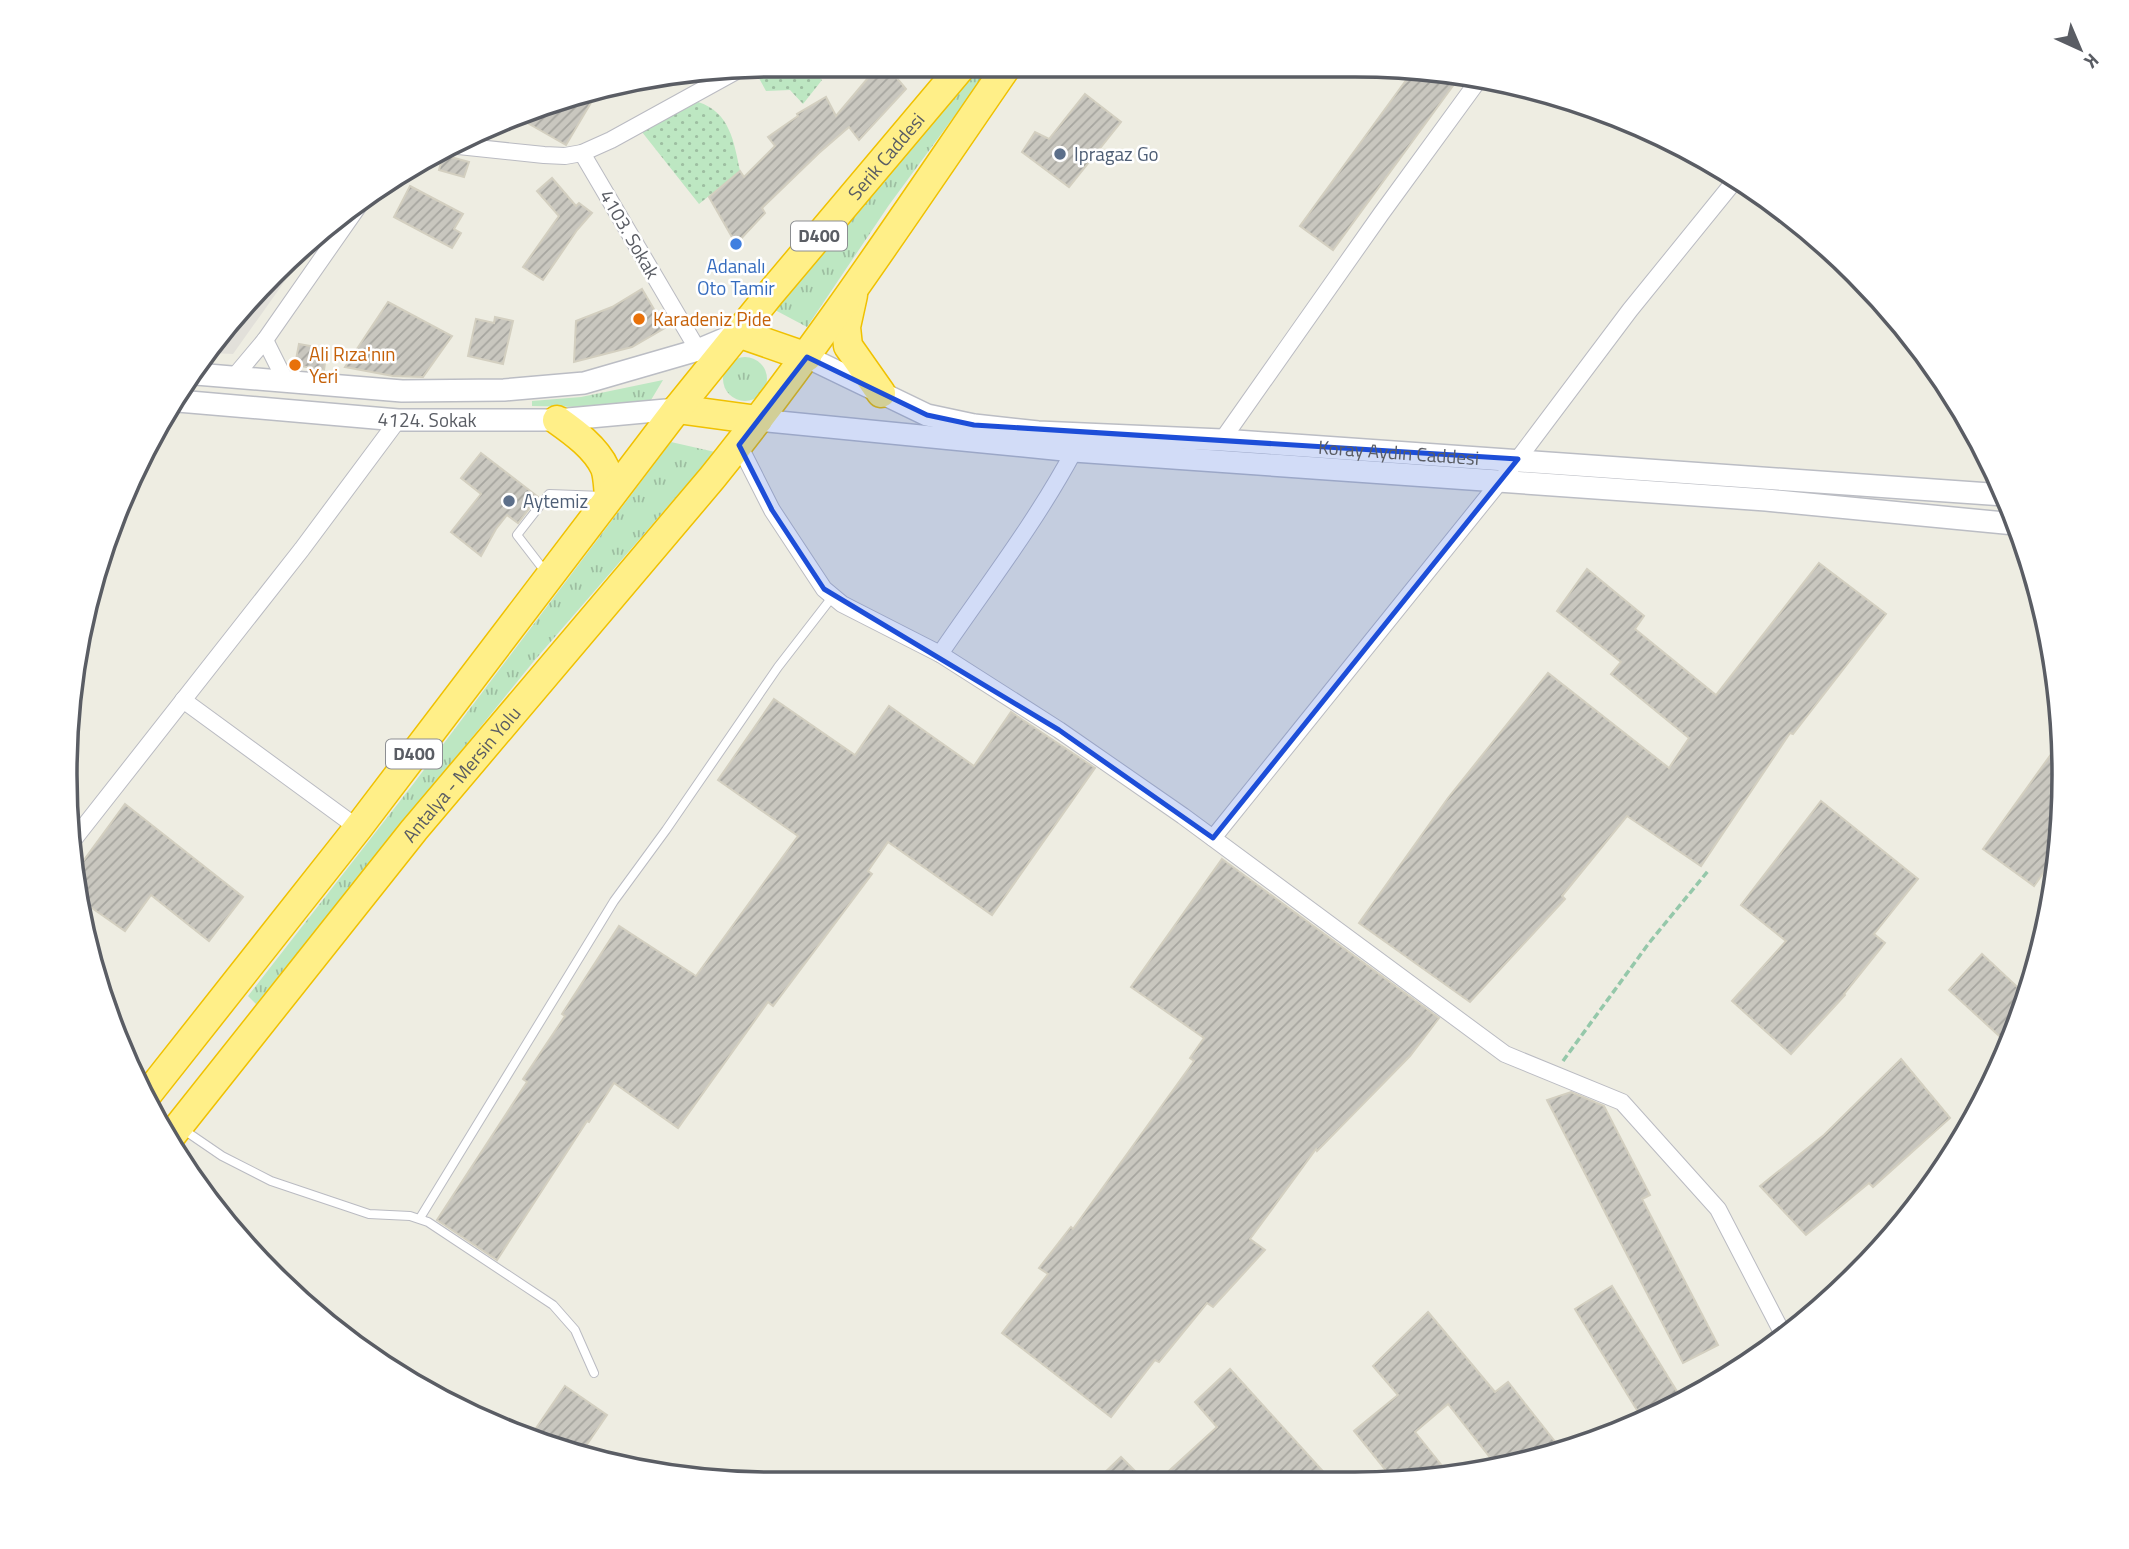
<svg xmlns="http://www.w3.org/2000/svg" width="2129" height="1549" font-family="'Titillium Web',sans-serif">
  <style>
    .industrial { fill: #e2e0da }
    .grass { fill: url(#grass-tufts) }
    .garden { fill: url(#garden-dots) }
    .building { fill: url(#building-hatch); stroke: #d3cfc0; stroke-width: 2 }
    .lines { fill: none; stroke-linecap: round; stroke-linejoin: round }
    .lane-casing { stroke: #babbc2; stroke-width: 10 }
    .street-casing { stroke: #babbc2; stroke-width: 18 }
    .secondary-casing { stroke: #bbbdc4; stroke-width: 24 }
    .highway-casing { stroke: #f0c100; stroke-width: 31 }
    .path { stroke: #95c8aa; stroke-width: 3.5; stroke-dasharray: 7 3.5; stroke-linecap: butt }
    .lane { stroke: #fff; stroke-width: 8 }
    .street { stroke: #fff; stroke-width: 16 }
    .secondary { stroke: #fff; stroke-width: 21 }
    .highway { stroke: #ffef88; stroke-width: 28 }
    .marked { fill: #1d4ed8; fill-opacity: 0.2; stroke: #1d4ed8; stroke-width: 5; stroke-linejoin: round }
    .service-dot { fill: #5c6f8a; stroke: #fff; stroke-width: 2.5 }
    .shop-dot { fill: #3f7fe0; stroke: #fff; stroke-width: 2.5 }
    .food-dot { fill: #e8710a; stroke: #fff; stroke-width: 2.5 }
    .labels { text-anchor: middle; stroke-width: 5; stroke-linejoin: round; paint-order: stroke }
    .shield { fill: #fff; stroke: #8c8e92; stroke-width: 2 }
    .shield-label { font-size: 18px; font-weight: bold; fill: #5a5d64 }
    .service-label { font-size: 19px; fill: #4e5e75; stroke: #fff; text-anchor: start }
    .street-label { font-size: 19px; fill: #5a5d64; stroke: #fff }
    .shop-label { font-size: 19px; fill: #366cbe; stroke: #fff }
    .food-label { font-size: 19px; fill: #c56008; stroke: #fff; text-anchor: start }
    .rim { fill: none; stroke: #5a5d64; stroke-width: 3.5 }
  </style>
  <defs>
    <pattern id="grass-tufts" width="24" height="20" patternUnits="userSpaceOnUse" patternTransform="scale(1.75)"><rect width="24" height="20" fill="#bde7c2"/><path d="M3 7l-1-3M5 7V3M7 7l1-3M15 17l-1-3M17 17v-4M19 17l1-3" fill="none" stroke="#9dbea1"/></pattern>
    <pattern id="garden-dots" width="8" height="8" patternUnits="userSpaceOnUse" patternTransform="scale(1.75)"><rect width="8" height="8" fill="#bde7c2"/><path d="M2 2h.1M6 6h.1" fill="none" stroke="#9dbea1" stroke-width="1.8" stroke-linecap="round"/></pattern>
    <pattern id="building-hatch" width="6" height="6" patternUnits="userSpaceOnUse" patternTransform="scale(1.75)"><rect width="6" height="6" fill="#c9c7bf"/><path d="M-1 1l2-2M0 6l6-6M5 7l2-2" fill="none" stroke="#a6a59f"/></pattern>
  </defs>
  <rect width="100%" height="100%" fill="#eeede2"/>
  <path class="industrial" d="M309,247L233,354L210,353L241,306Z"/>
  <g class="grass">
    <path d="M976,65H992L889,205L807,327L775,310Z"/>
    <circle cx="745" cy="379" r="22"/>
    <path d="M663,380L651,400L585,407L532,406V401L581,397Z"/>
    <path d="M671,442L715,452L534,661L256,1004L248,996L414,783Z"/>
  </g>
  <g class="garden">
    <path d="M774,65H807L822,80L803,104L790,90L766,91L755,71Z"/>
    <path d="M698,102C730,112 734,142 740,171L699,204L642,132Z"/>
  </g>
  <g class="building">
    <path d="M855,65H886L906,89L859,140L849,127L819,153L762,208L765,213L736,244L709,197L740,171L744,177L775,146L768,137L798,116L797,114L826,97L836,116L868,78Z"/>
    <path d="M1412,72L1447,77L1455,83L1333,250L1300,226Z"/>
    <path d="M586,91L595,96L566,145L517,117Z"/>
    <path d="M1085,94L1121,122L1069,187L1022,152L1035,132L1049,139Z"/>
    <path d="M443,155L469,162L464,177L439,170Z"/>
    <path d="M552,178L576,206L579,203L592,213L577,230L543,280L523,267L559,216L537,191Z"/>
    <path d="M410,186L463,214L454,229L461,233L452,248L394,217Z"/>
    <path d="M642,289L665,328L632,347L574,362L576,321L612,307Z"/>
    <path d="M388,302L452,336L423,377L393,376L345,367Z"/>
    <path d="M495,317L513,321L503,364L468,356L476,319L494,323Z"/>
    <path d="M299,344L327,349L324,370L295,365Z"/>
    <path d="M481,453L538,497L518,523L507,515L496,529L481,556L451,532L481,494L461,478Z"/>
    <path d="M1819,563L1886,614L1793,734L1790,733L1701,866L1627,816L1562,896L1565,899L1470,1002L1359,923L1448,798L1548,673L1669,768L1689,738L1611,674L1621,662L1557,611L1587,569L1644,616L1635,629L1716,695Z"/>
    <path d="M774,699L855,755L889,706L974,766L1011,712L1095,768L992,915L888,842L868,871L872,874L773,1006L768,1002L678,1128L614,1083L589,1122L587,1121L497,1260L437,1220L527,1082L523,1079L565,1016L562,1014L619,926L696,976L798,836L718,780Z"/>
    <path d="M2062,739L2059,851L2034,886L1983,849Z"/>
    <path d="M1821,801L1918,879L1874,934L1885,943L1844,994L1845,995L1791,1054L1732,1001L1786,941L1741,905Z"/>
    <path d="M125,804L243,897L209,941L151,895L125,931L79,899L73,875Z"/>
    <path d="M1222,859L1439,1018L1410,1056L1317,1151L1316,1149L1250,1239L1265,1250L1213,1307L1207,1303L1159,1362L1155,1360L1111,1417L1002,1333L1048,1274L1039,1268L1071,1227L1073,1229L1194,1061L1190,1058L1204,1038L1131,987Z"/>
    <path d="M1982,954L2028,997L2008,1044L1949,990Z"/>
    <path d="M1901,1059L1950,1118L1873,1187L1869,1183L1806,1235L1760,1186L1824,1135Z"/>
    <path d="M1571,1092L1604,1106L1650,1195L1642,1199L1718,1345L1683,1363L1547,1100Z"/>
    <path d="M1612,1286L1681,1398L1643,1420L1575,1309Z"/>
    <path d="M1428,1312L1495,1392L1508,1382L1560,1448L1496,1465L1448,1404L1415,1432L1451,1477L1392,1478L1354,1431L1398,1395L1373,1366Z"/>
    <path d="M1230,1369L1330,1479L1159,1480L1217,1427L1195,1402Z"/>
    <path d="M565,1386L607,1415L579,1456L530,1437Z"/>
    <path d="M1121,1457L1144,1480H1097Z"/>
  </g>
  <g class="lines">
    <defs>
      <g id="lane">
        <path d="M547,574L517,535L549,494L603,496"/>
        <path d="M184,1130L222,1156L271,1181L369,1214L410,1216L428,1222L553,1305L575,1330L594,1373"/>
        <path d="M420,1218L614,901L666,830L778,667L833,596"/>
      </g>
      <g id="street">
        <path d="M449,145L544,155L565,156L582,153L611,140L740,69"/>
        <path d="M582,153L698,350"/>
        <path d="M265,340L362,201"/>
        <path d="M234,377L265,340L286,382"/>
        <path d="M1222,440L1381,214L1478,81"/>
        <path d="M739,445L772,510L824,589L842,604L940,654L1059,730L1183,816L1505,1054L1622,1102L1718,1209L1785,1338"/>
        <path d="M940,654C985,588 1036,522 1074,451"/>
        <path d="M183,700L358,828"/>
        <path d="M1213,838L1518,459L1630,310L1737,178"/>
        <path d="M71,843L302,549L398,420"/>
      </g>
      <g id="secondary">
        <path id="s1" d="M807,357L927,415L974,425L1038,432L1222,440L2004,495"/>
        <path d="M196,374L402,391L504,390L584,383L698,350L736,334"/>
        <path id="s2" d="M178,401L398,420H557L677,409"/>
        <path d="M758,420L1074,451L1766,500L2015,524"/>
      </g>
      <g id="highway">
        <path d="M853,295L846,327L848,346L881,393"/>
        <path d="M738,333L807,357"/>
        <path d="M677,409L758,420"/>
        <path d="M557,420C574,432 596,448 605,468C608,476 608,487 609,496"/>
        <path id="s3" d="M147,1095L358,828L677,409L770,294L963,65"/>
        <path id="s4" d="M171,1136L414,830L712,478C819,346 912,204 1008,65"/>
      </g>
    </defs>
    <use href="#lane" class="lane-casing"/>
    <use href="#street" class="street-casing"/>
    <use href="#secondary" class="secondary-casing"/>
    <use href="#highway" class="highway-casing"/>
    <path class="path" d="M1563,1061L1649,943L1708,871"/>
    <use href="#lane" class="lane"/>
    <use href="#street" class="street"/>
    <use href="#secondary" class="secondary"/>
    <use href="#highway" class="highway"/>
  </g>
  <path class="marked" d="M807,357L927,415L974,425L1518,459L1213,838L1059,730L824,589L772,510L739,445Z"/>
  <g class="service-dot">
    <circle cx="1060" cy="154" r="7"/>
    <circle cx="509" cy="501" r="7"/>
  </g>
  <circle class="shop-dot" cx="736" cy="244" r="7"/>
  <g class="food-dot">
    <circle cx="639" cy="319" r="7"/>
    <circle cx="295" cy="365" r="7"/>
  </g>
  <g class="labels">
    <g class="shield">
      <rect x="791" y="221.5" width="56" height="29" rx="5"/>
      <rect x="386" y="739.5" width="56" height="29" rx="5"/>
    </g>
    <g class="shield-label">
      <text x="819" y="242">D400</text>
      <text x="414" y="760">D400</text>
    </g>
    <g class="service-label">
      <text x="1074" y="161">Ipragaz Go</text>
      <text x="523" y="508">Aytemiz</text>
    </g>
    <g class="street-label">
      <text dy="7" stroke="none"><textPath href="#s3" startOffset="1195">Serik Caddesi</textPath></text>
      <text transform="translate(630 234) rotate(60)" y="7">4103. Sokak</text>
      <text dy="7" stroke="none"><textPath href="#s2" startOffset="250">4124. Sokak</textPath></text>
      <text dy="7" stroke="none"><textPath href="#s1" startOffset="607">Koray Aydın Caddesi</textPath></text>
      <text dy="7" stroke="none"><textPath href="#s4" startOffset="464">Antalya - Mersin Yolu</textPath></text>
    </g>
    <g class="shop-label">
      <text x="736" y="273">Adanalı<tspan x="736" dy="22">Oto Tamir</tspan></text>
    </g>
    <g class="food-label">
      <text x="653" y="326">Karadeniz Pide</text>
      <text x="309" y="361">Ali Rıza'nın<tspan x="309" dy="22">Yeri</tspan></text>
    </g>
  </g>
  <path d="M0 0H2129V1549H0ZM774 77H1355A697 697 0 0 1 2052 774V775A697 697 0 0 1 1355 1472H774A697 697 0 0 1 77 775V774A697 697 0 0 1 774 77Z" fill="#fff" fill-rule="evenodd"/>
  <path class="rim" d="M774 77H1355A697 697 0 0 1 2052 774V775A697 697 0 0 1 1355 1472H774A697 697 0 0 1 77 775V774A697 697 0 0 1 774 77Z"/>
  <g transform="translate(2080 49) rotate(136)" stroke="#ffffff" stroke-width="5" paint-order="stroke">
  <path d="M0-5L12 26L0 18L-12 26Z" fill="#5a5d64"/>
  <text y="-10" font-size="19" font-weight="bold" text-anchor="middle" fill="#5a5d64">K</text>
  </g>
</svg>
